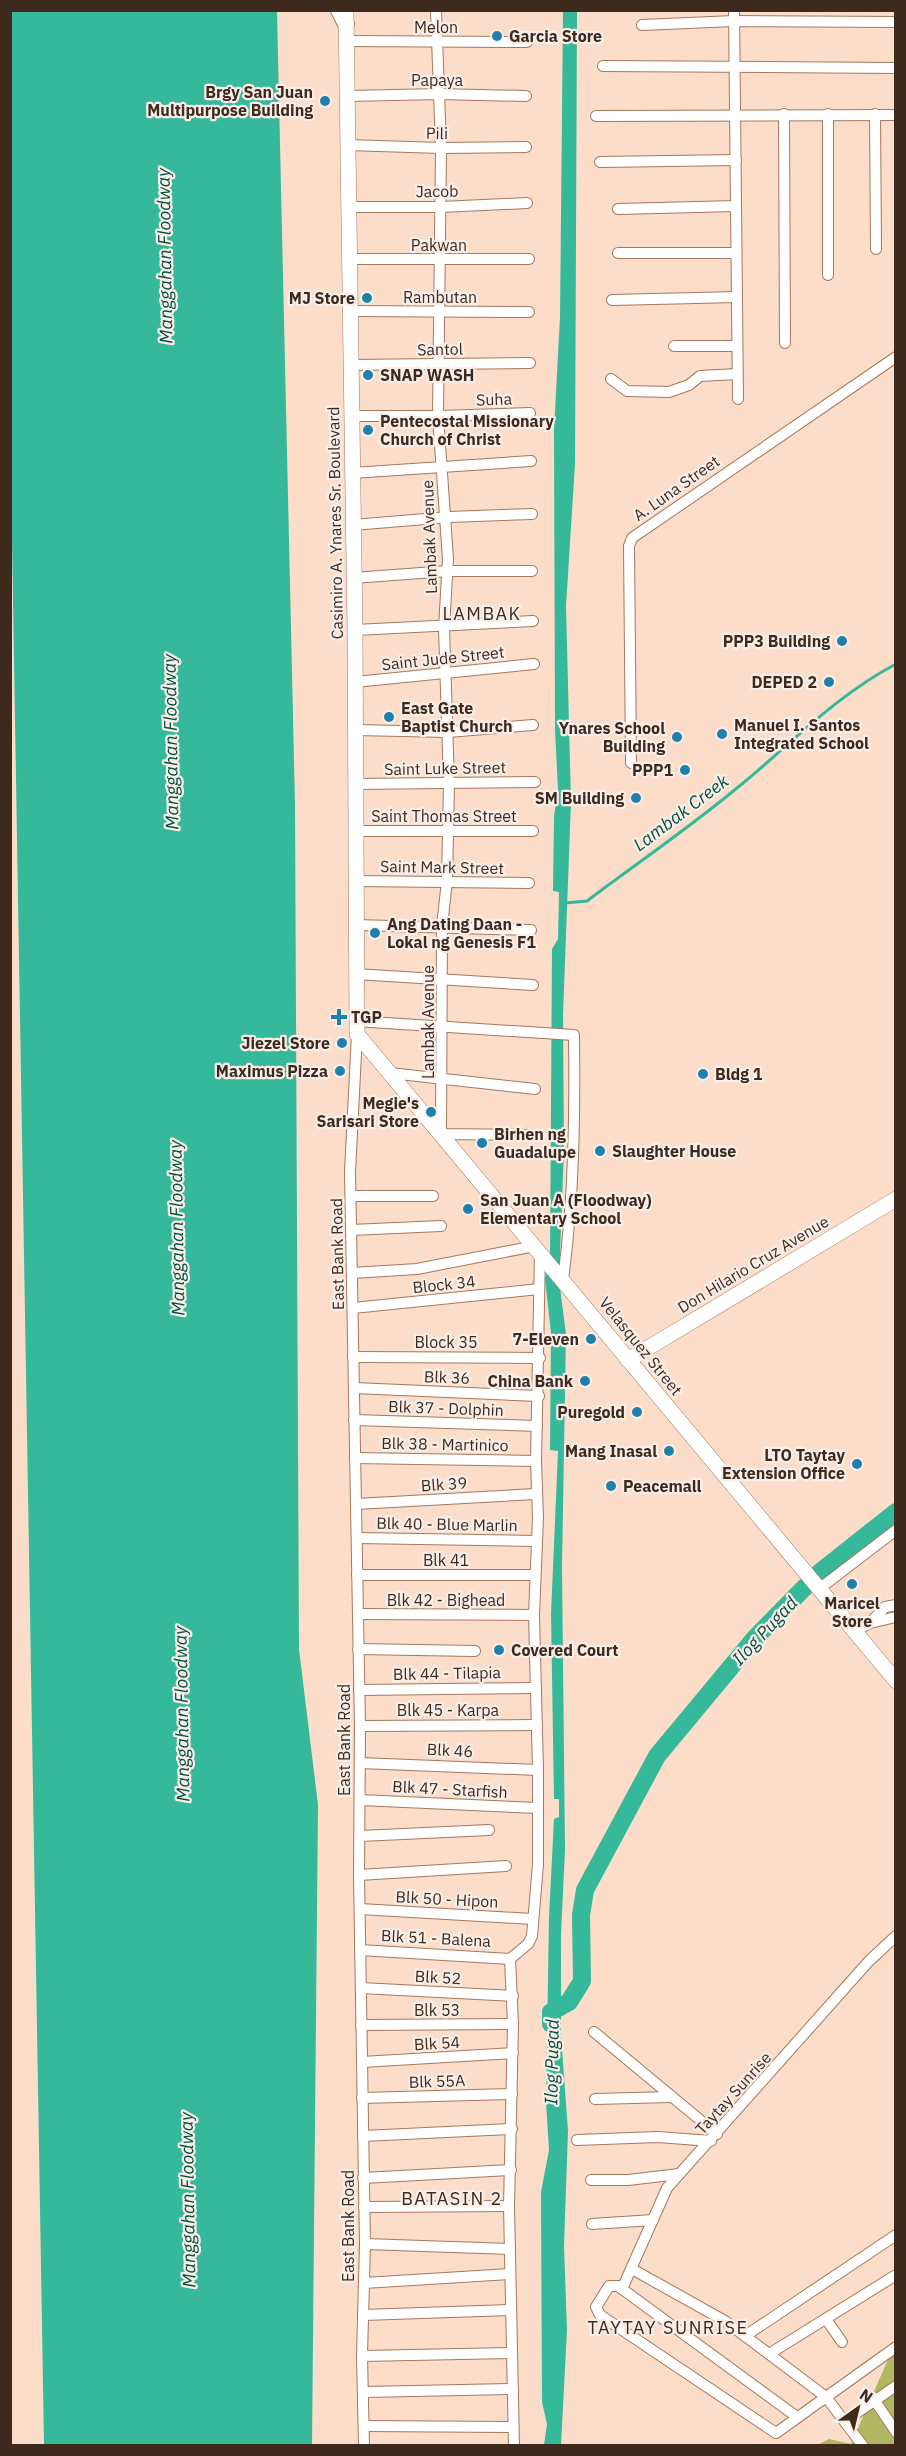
<svg xmlns="http://www.w3.org/2000/svg" width="906" height="2456" font-family="'IBM Plex Sans',sans-serif">
  <style>
    .green { fill: #b0b962 }
    .water { fill: #36b89a }
    .lines { fill: none; stroke-linecap: round; stroke-linejoin: round }
    .stream { stroke: #36b89a; stroke-width: 3 }
    .river { stroke: #36b89a; stroke-width: 18 }
    .street-casing { stroke: #a5785a; stroke-width: 12 }
    .secondary-casing { stroke: #a5785a; stroke-width: 16 }
    .primary-casing { stroke: #a5785a; stroke-width: 18 }
    .street { stroke: #fff; stroke-width: 10 }
    .secondary { stroke: #fff; stroke-width: 15 }
    .primary { stroke: #fff; stroke-width: 16 }
    .poi-dot { fill: #1f80ac; stroke: #f9eee8; stroke-width: 2 }
    .labels { text-anchor: middle; stroke-width: 4.5; stroke-linejoin: round; paint-order: stroke }
    .street-label { font-size: 16px; fill: #3d2a1d; stroke: #f9eee8 }
    .poi-label { font-size: 16px; font-weight: bold; fill: #3d2a1d; stroke: #f9eee8; text-anchor: end }
    .water-label { font-size: 18px; font-style: italic; fill: #014f3f; stroke: #f9eee8 }
    .neighbourhood-label { font-size: 18px; letter-spacing: 1.5px; fill: #3d2a1d; stroke: #f9eee8 }
  </style>
  <rect width="100%" height="100%" fill="#fcddca"/>
  <path class="green" d="M895,2334V2445L815,2446L829,2439L851,2444L893,2348Z"/>
  <g class="water">
    <path d="M577,10L575,464L566,606L571,802L563,1015L564,1149L559,1280L566,1334L562,1567L565,1850L561,1934V2035L568,2131L564,2246L567,2330L561,2445H544L547,2424L542,2402L541,2192L549,2150L546,2102L549,1917L554,1819L559,1817V1799H554L551,1614L558,1451L550,1450L551,1333L545,1279L550,1257L552,949L558,939L559,892L553,891L554,816L558,790L555,729L554,430L560,317L563,11Z"/>
    <path d="M10,11H277L295,805L299,1649L318,1805L312,2445H44L11,482Z"/>
  </g>
  <g class="lines">
    <path class="stream" d="M565,903L587,901C636,864 689,828 737,788C789,746 835,696 896,664"/>
    <g class="river">
      <path d="M819,1573L896,1512"/>
      <path d="M551,2024V2012L569,2002L582,1981L581,1915L585,1890L657,1756L755,1638L805,1587"/>
    </g>
    <defs>
      <g id="street">
        <path d="M436,10L441,148L438,416L448,559L444,628L449,783L447,881L442,926L441,1134L530,1135"/>
        <path d="M734,10L738,399"/>
        <path d="M642,25L734,21L896,22"/>
        <path d="M346,41L527,42"/>
        <path d="M603,66L896,68"/>
        <path d="M348,96L439,94L526,96"/>
        <path d="M784,114L785,343"/>
        <path d="M875,114L876,249"/>
        <path d="M596,116L896,115"/>
        <path d="M347,145L441,148L526,147"/>
        <path d="M600,162L736,160"/>
        <path d="M348,207H441L527,203"/>
        <path d="M618,209L736,206"/>
        <path d="M618,253H736"/>
        <path d="M349,259H529"/>
        <path d="M828,275V114"/>
        <path d="M612,300L737,297"/>
        <path d="M350,311L529,312"/>
        <path d="M674,346H737"/>
        <path d="M350,365L530,363"/>
        <path d="M611,379L627,391L669,392L689,385L700,376L737,374"/>
        <path d="M351,416H438L530,413"/>
        <path d="M352,473L531,461"/>
        <path d="M353,525L449,517L532,514"/>
        <path d="M353,578L448,571H532"/>
        <path d="M355,630L533,621"/>
        <path d="M355,682L534,664"/>
        <path d="M355,730L448,732L533,725"/>
        <path d="M631,763L629,546L632,538L896,357"/>
        <path d="M355,784L535,782"/>
        <path d="M356,831H533"/>
        <path d="M355,881L529,883"/>
        <path d="M356,925L531,930"/>
        <path d="M355,974L533,985"/>
        <path d="M355,1021L574,1035C575,1116 574,1199 563,1279"/>
        <path d="M357,1034L350,1172L360,1726L359,1875L365,2244L362,2356L364,2446"/>
        <path d="M390,1073L535,1089"/>
        <path d="M351,1196H433"/>
        <path d="M351,1230L441,1226"/>
        <path d="M352,1273L417,1269L535,1246"/>
        <path d="M353,1308L539,1289"/>
        <path d="M353,1357L540,1358"/>
        <path d="M354,1388L539,1396"/>
        <path d="M354,1420L537,1426"/>
        <path d="M355,1458L536,1461"/>
        <path d="M356,1504L535,1494"/>
        <path d="M357,1538L536,1541"/>
        <path d="M357,1575H535"/>
        <path d="M819,1589L896,1530"/>
        <path d="M358,1614L534,1615"/>
        <path d="M870,1623L885,1607L896,1605"/>
        <path d="M855,1631L870,1623L896,1617"/>
        <path d="M358,1649L475,1651"/>
        <path d="M359,1690L536,1688"/>
        <path d="M360,1726L537,1725"/>
        <path d="M360,1763L538,1770"/>
        <path d="M360,1800L538,1808"/>
        <path d="M360,1836L489,1830"/>
        <path d="M359,1875L506,1866"/>
        <path d="M360,1909L533,1919"/>
        <path d="M360,1950L510,1959"/>
        <path d="M510,1959L528,1944L532,1936L538,1864V1770L534,1615L538,1518L536,1461L540,1251"/>
        <path d="M510,1959L513,2024L509,2206L514,2446"/>
        <path d="M361,1988L513,1996"/>
        <path d="M361,2025L513,2024"/>
        <path d="M594,2032L717,2134"/>
        <path d="M362,2062L513,2053"/>
        <path d="M362,2098L512,2094"/>
        <path d="M595,2099L672,2097"/>
        <path d="M363,2136L512,2129"/>
        <path d="M577,2140L658,2137L711,2141"/>
        <path d="M363,2178L511,2170"/>
        <path d="M591,2180H628L679,2174"/>
        <path d="M364,2207L509,2206"/>
        <path d="M592,2224L653,2220"/>
        <path d="M365,2244L510,2249"/>
        <path d="M632,2269L725,2321L826,2397L863,2446"/>
        <path d="M364,2283L510,2274"/>
        <path d="M622,2289L667,2188L869,1961L896,1936"/>
        <path d="M363,2315L511,2310"/>
        <path d="M826,2319L842,2342"/>
        <path d="M745,2336L896,2235"/>
        <path d="M769,2354L896,2275"/>
        <path d="M362,2356L512,2353"/>
        <path d="M364,2392L513,2389"/>
        <path d="M875,2401L896,2432"/>
        <path d="M797,2417L618,2286H609L596,2307L600,2315L776,2433L896,2347"/>
        <path d="M845,2421L896,2386"/>
        <path d="M364,2426L513,2427"/>
      </g>
      <g id="secondary">
        <path d="M346,13L355,630L357,1034L896,1681"/>
        <path d="M628,1360L896,1199"/>
      </g>
      <path id="primary" d="M339,10L346,24"/>
    </defs>
    <use href="#street" class="street-casing"/>
    <use href="#secondary" class="secondary-casing"/>
    <use href="#primary" class="primary-casing"/>
    <use href="#street" class="street"/>
    <use href="#secondary" class="secondary"/>
    <use href="#primary" class="primary"/>
  </g>
  <g class="poi-dot">
    <circle cx="497" cy="36" r="6"/>
    <circle cx="325" cy="101" r="6"/>
    <circle cx="367" cy="298" r="6"/>
    <circle cx="368" cy="375" r="6"/>
    <circle cx="368" cy="430" r="6"/>
    <circle cx="842" cy="641" r="6"/>
    <circle cx="829" cy="682" r="6"/>
    <circle cx="389" cy="717" r="6"/>
    <circle cx="722" cy="734" r="6"/>
    <circle cx="677" cy="737" r="6"/>
    <circle cx="685" cy="770" r="6"/>
    <circle cx="636" cy="798" r="6"/>
    <circle cx="375" cy="933" r="6"/>
    <path d="M336 1008h6v6h6v6h-6v6h-6v-6h-6v-6h6z"/>
    <circle cx="342" cy="1043" r="6"/>
    <circle cx="340" cy="1071" r="6"/>
    <circle cx="703" cy="1074" r="6"/>
    <circle cx="431" cy="1112" r="6"/>
    <circle cx="482" cy="1143" r="6"/>
    <circle cx="600" cy="1151" r="6"/>
    <circle cx="468" cy="1209" r="6"/>
    <circle cx="591" cy="1339" r="6"/>
    <circle cx="585" cy="1381" r="6"/>
    <circle cx="637" cy="1412" r="6"/>
    <circle cx="669" cy="1451" r="6"/>
    <circle cx="857" cy="1464" r="6"/>
    <circle cx="611" cy="1486" r="6"/>
    <circle cx="852" cy="1584" r="6"/>
    <circle cx="499" cy="1650" r="6"/>
  </g>
  <g class="labels">
    <g class="street-label">
      <text x="436" y="33">Melon</text>
      <text x="437" y="86">Papaya</text>
      <text transform="translate(437 133) rotate(1)" y="6">Pili</text>
      <text transform="translate(437 191) rotate(-1)" y="6">Jacob</text>
      <text x="439" y="251">Pakwan</text>
      <text x="440" y="303">Rambutan</text>
      <text transform="translate(440 349) rotate(-1)" y="6">Santol</text>
      <text transform="translate(494 399) rotate(-2)" y="6">Suha</text>
      <text transform="translate(676 488) rotate(-35)" y="6">A. Luna Street</text>
      <text transform="translate(335 523) rotate(-91)" y="6">Casimiro A. Ynares Sr. Boulevard</text>
      <text transform="translate(429 537) rotate(-92)" y="6">Lambak Avenue</text>
      <text transform="translate(443 658) rotate(-6)" y="6">Saint Jude Street</text>
      <text transform="translate(445 768) rotate(-1)" y="6">Saint Luke Street</text>
      <text x="444" y="822">Saint Thomas Street</text>
      <text transform="translate(442 867) rotate(1)" y="6">Saint Mark Street</text>
      <text transform="translate(428 1022) rotate(-90)" y="6">Lambak Avenue</text>
      <text transform="translate(337 1254) rotate(-91)" y="6">East Bank Road</text>
      <text transform="translate(753 1264) rotate(-31)" y="6">Don Hilario Cruz Avenue</text>
      <text transform="translate(444 1284) rotate(-6)" y="6">Block 34</text>
      <text x="446" y="1348">Block 35</text>
      <text transform="translate(641 1346) rotate(51)" y="6">Velasquez Street</text>
      <text transform="translate(447 1377) rotate(2)" y="6">Blk 36</text>
      <text transform="translate(446 1408) rotate(2)" y="6">Blk 37 - Dolphin</text>
      <text transform="translate(445 1444) rotate(1)" y="6">Blk 38 - Martinico</text>
      <text transform="translate(444 1484) rotate(-4)" y="6">Blk 39</text>
      <text transform="translate(447 1524) rotate(1)" y="6">Blk 40 - Blue Marlin</text>
      <text x="446" y="1566">Blk 41</text>
      <text x="446" y="1606">Blk 42 - Bighead</text>
      <text transform="translate(447 1673) rotate(-1)" y="6">Blk 44 - Tilapia</text>
      <text x="448" y="1716">Blk 45 - Karpa</text>
      <text transform="translate(344 1740) rotate(-90)" y="6">East Bank Road</text>
      <text transform="translate(450 1750) rotate(3)" y="6">Blk 46</text>
      <text transform="translate(450 1789) rotate(3)" y="6">Blk 47 - Starfish</text>
      <text transform="translate(447 1899) rotate(3)" y="6">Blk 50 - Hipon</text>
      <text transform="translate(436 1938) rotate(3)" y="6">Blk 51 - Balena</text>
      <text transform="translate(438 1977) rotate(3)" y="6">Blk 52</text>
      <text x="437" y="2016">Blk 53</text>
      <text transform="translate(437 2043) rotate(-3)" y="6">Blk 54</text>
      <text transform="translate(437 2081) rotate(-2)" y="6">Blk 55A</text>
      <text transform="translate(733 2093) rotate(-48)" y="6">Taytay Sunrise</text>
      <text transform="translate(348 2226) rotate(-90)" y="6">East Bank Road</text>
    </g>
    <g class="poi-label">
      <text x="509" y="42" text-anchor="start">Garcia Store</text>
      <text x="313" y="98">Brgy San Juan<tspan x="313" dy="18">Multipurpose Building</tspan></text>
      <text x="355" y="304">MJ Store</text>
      <text x="380" y="381" text-anchor="start">SNAP WASH</text>
      <text x="380" y="427" text-anchor="start">Pentecostal Missionary<tspan x="380" dy="18">Church of Christ</tspan></text>
      <text x="830" y="647">PPP3 Building</text>
      <text x="817" y="688">DEPED 2</text>
      <text x="401" y="714" text-anchor="start">East Gate<tspan x="401" dy="18">Baptist Church</tspan></text>
      <text x="734" y="731" text-anchor="start">Manuel I. Santos<tspan x="734" dy="18">Integrated School</tspan></text>
      <text x="665" y="734">Ynares School<tspan x="665" dy="18">Building</tspan></text>
      <text x="673" y="776">PPP1</text>
      <text x="624" y="804">SM Building</text>
      <text x="387" y="930" text-anchor="start">Ang Dating Daan -<tspan x="387" dy="18">Lokal ng Genesis F1</tspan></text>
      <text x="351" y="1023" text-anchor="start">TGP</text>
      <text x="330" y="1049">Jiezel Store</text>
      <text x="328" y="1077">Maximus Pizza</text>
      <text x="715" y="1080" text-anchor="start">Bldg 1</text>
      <text x="419" y="1109">Megie's<tspan x="419" dy="18">Sarisari Store</tspan></text>
      <text x="494" y="1140" text-anchor="start">Birhen ng<tspan x="494" dy="18">Guadalupe</tspan></text>
      <text x="612" y="1157" text-anchor="start">Slaughter House</text>
      <text x="480" y="1206" text-anchor="start">San Juan A (Floodway)<tspan x="480" dy="18">Elementary School</tspan></text>
      <text x="579" y="1345">7-Eleven</text>
      <text x="573" y="1387">China Bank</text>
      <text x="625" y="1418">Puregold</text>
      <text x="657" y="1457">Mang Inasal</text>
      <text x="845" y="1461">LTO Taytay<tspan x="845" dy="18">Extension Office</tspan></text>
      <text x="623" y="1492" text-anchor="start">Peacemall</text>
      <text x="852" y="1609" text-anchor="middle">Maricel<tspan x="852" dy="18">Store</tspan></text>
      <text x="511" y="1656" text-anchor="start">Covered Court</text>
    </g>
    <g class="water-label">
      <text transform="translate(165 256) rotate(-91)" y="6">Manggahan Floodway</text>
      <text transform="translate(171 742) rotate(-91)" y="6">Manggahan Floodway</text>
      <text transform="translate(681 813) rotate(-37)" y="6">Lambak Creek</text>
      <text transform="translate(177 1228) rotate(-91)" y="6">Manggahan Floodway</text>
      <text transform="translate(765 1631) rotate(-47)" y="6">Ilog Pugad</text>
      <text transform="translate(182 1714) rotate(-91)" y="6">Manggahan Floodway</text>
      <text transform="translate(552 2062) rotate(-89)" y="6">Ilog Pugad</text>
      <text transform="translate(188 2200) rotate(-91)" y="6">Manggahan Floodway</text>
    </g>
    <g class="neighbourhood-label">
      <text x="482" y="620">LAMBAK</text>
      <text x="452" y="2205">BATASIN 2</text>
      <text x="668" y="2334">TAYTAY SUNRISE</text>
    </g>
  </g>
  <rect width="906" height="2456" fill="none" stroke="#3d2a1d" stroke-width="24"/>
  <g transform="translate(858 2408) rotate(34)" stroke="#f9eee8" stroke-width="4.5" paint-order="stroke">
  <path d="M0-4.5L10 22L0 15L-10 22Z" fill="#3d2a1d"/>
  <text y="-9" font-size="16" font-weight="bold" text-anchor="middle" fill="#3d2a1d">N</text>
  </g>
</svg>
